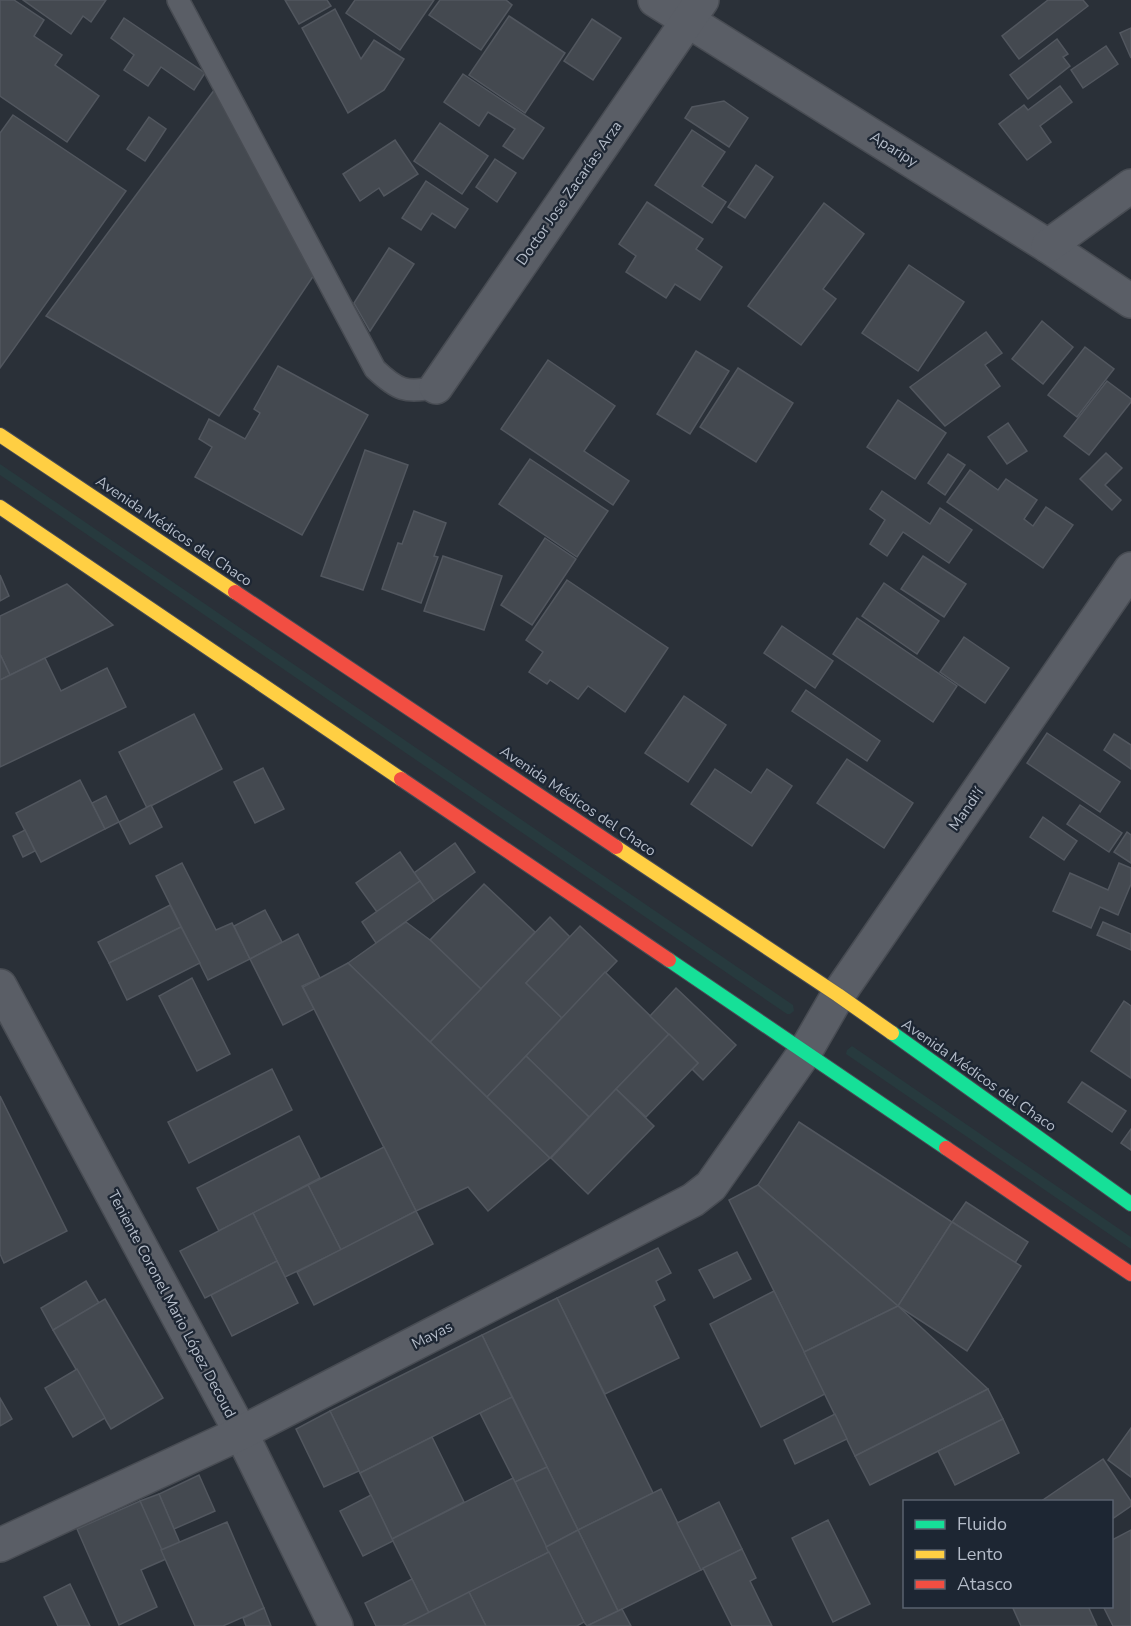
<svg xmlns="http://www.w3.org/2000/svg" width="1131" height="1626" font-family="'Nunito Sans',sans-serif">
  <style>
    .green { fill: #273a3e }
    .building { fill: #444950; stroke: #52575f; stroke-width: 1.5 }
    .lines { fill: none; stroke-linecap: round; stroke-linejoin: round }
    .lane-casing { stroke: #484c53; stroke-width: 24 }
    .street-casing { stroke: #484c53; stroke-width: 36 }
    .fast-casing { stroke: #484c55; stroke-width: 16 }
    .slow-casing { stroke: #484c55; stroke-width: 16 }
    .jam-casing { stroke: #484c55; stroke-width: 16 }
    .lane { stroke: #5a5e66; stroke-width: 21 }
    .street { stroke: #5a5e66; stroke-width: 33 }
    .fast { stroke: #16e098; stroke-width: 14 }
    .slow { stroke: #ffcf43; stroke-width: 14 }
    .jam { stroke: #f24e42; stroke-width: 14 }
    .labels { text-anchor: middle; stroke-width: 4.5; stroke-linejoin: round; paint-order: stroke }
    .street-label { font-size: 15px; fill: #b4bcc9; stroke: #1d2633 }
  </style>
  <rect width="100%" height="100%" fill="#2a3038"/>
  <g class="green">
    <path d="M0,464L793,1005L794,1011L790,1014H787L0,475Z"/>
    <path d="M852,1046L1131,1237V1249L846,1054L847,1050Z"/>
  </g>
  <g class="building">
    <path d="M0,0H14L44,20L34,36L62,55L55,65L99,96L67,142L0,96Z"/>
    <path d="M23,0H106L91,22L83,16L71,34Z"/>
    <path d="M285,0H327L331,6L299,24Z"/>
    <path d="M355,0H434L400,50L346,13Z"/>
    <path d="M440,0H506L512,5L481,50L429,15Z"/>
    <path d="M1048,0H1083L1088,6L1019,59L1002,36Z"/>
    <path d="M335,9L361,59L374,40L404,59L384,90L348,113L302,28Z"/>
    <path d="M509,16L565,53L525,113L469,75Z"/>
    <path d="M124,18L205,73L194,90L161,67L148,86L124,70L134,55L111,38Z"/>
    <path d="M592,19L621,38L593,80L564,61Z"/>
    <path d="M1131,28V58L1120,33Z"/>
    <path d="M1057,39L1068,54L1063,57L1070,66L1028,99L1010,75Z"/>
    <path d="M1106,46L1118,64L1083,88L1071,70Z"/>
    <path d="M463,74L544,128L523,159L503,146L515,129L488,112L479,126L444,102Z"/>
    <path d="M1060,86L1072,102L1040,126L1051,142L1027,160L999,124L1024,105L1028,110Z"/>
    <path d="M215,89L314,275L219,416L46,316Z"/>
    <path d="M724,101L748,118L729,147L685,118L692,107Z"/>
    <path d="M13,115L126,191L0,368V133Z"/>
    <path d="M149,117L166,129L145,161L127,149Z"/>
    <path d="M440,123L488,156L462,194L414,161Z"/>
    <path d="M692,130L725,152L702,186L726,202L712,223L655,185Z"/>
    <path d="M395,140L418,174L384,196L379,188L360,201L343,174Z"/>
    <path d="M495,159L516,173L497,202L476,187Z"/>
    <path d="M756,165L773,177L745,218L728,207Z"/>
    <path d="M426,181L468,209L455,228L432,213L421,230L402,218Z"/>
    <path d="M647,202L703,239L696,249L722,267L700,300L675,284L666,298L626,272L636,256L619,244Z"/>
    <path d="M824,203L864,234L823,289L836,299L801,345L748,306Z"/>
    <path d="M389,248L414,264L370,331L354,303Z"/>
    <path d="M909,265L964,302L918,371L862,333Z"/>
    <path d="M1042,321L1073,347L1043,384L1012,359Z"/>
    <path d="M986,332L1002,353L985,365L1000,386L945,426L910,387Z"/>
    <path d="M1085,347L1114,369L1077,417L1048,395Z"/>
    <path d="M696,351L729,371L690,434L657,414Z"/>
    <path d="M548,360L615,406L584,451L629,481L613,505L501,429Z"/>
    <path d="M278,366L368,415L302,535L195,477L212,447L199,439L209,419L245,439L260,413L254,409Z"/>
    <path d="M738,368L793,403L756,462L700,427Z"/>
    <path d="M1107,381L1131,399V402L1089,455L1064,436Z"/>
    <path d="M898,400L946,433L915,479L867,447Z"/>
    <path d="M1008,423L1027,451L1007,464L988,437Z"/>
    <path d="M365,450L408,465L363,590L321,576Z"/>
    <path d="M1106,453L1122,468L1105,485L1121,500L1112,510L1080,479Z"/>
    <path d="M948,454L965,465L945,495L928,483Z"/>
    <path d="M530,459L608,511L577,557L499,504Z"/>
    <path d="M970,470L998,490L1006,479L1037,500L1024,519L1033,526L1046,507L1073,525L1043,568L947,502Z"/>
    <path d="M882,491L930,524L940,508L972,530L949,563L903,532L887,556L870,544L885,520L870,509Z"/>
    <path d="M414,511L446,523L434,556L438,557L421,603L382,589L398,543L402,544Z"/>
    <path d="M545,538L576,559L532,625L501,605Z"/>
    <path d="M443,556L502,576L484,630L424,611Z"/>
    <path d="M923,556L966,584L944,617L901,589Z"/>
    <path d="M0,575L9,596L0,601Z"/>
    <path d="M567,580L668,648L625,712L588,686L578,699L550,680L547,684L529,672L543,652L526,640Z"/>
    <path d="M884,583L939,621L917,654L862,616Z"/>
    <path d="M67,584L113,625L10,675L0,654V616Z"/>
    <path d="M857,618L957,686L933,722L833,654Z"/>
    <path d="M782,626L833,661L815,688L764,653Z"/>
    <path d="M964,637L1009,668L985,703L940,672Z"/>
    <path d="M0,654L10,675L0,680Z"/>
    <path d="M45,658L61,691L107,668L126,707L0,767V680Z"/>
    <path d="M806,690L880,741L867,761L792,711Z"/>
    <path d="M684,696L726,725L688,782L645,753Z"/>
    <path d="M194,714L222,769L147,808L119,752Z"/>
    <path d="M1047,733L1120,782L1100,812L1027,763Z"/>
    <path d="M1114,734L1131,745V769L1104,750Z"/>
    <path d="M847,759L913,803L884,848L817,803Z"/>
    <path d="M263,768L284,809L255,823L234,782Z"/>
    <path d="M715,769L751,793L767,769L792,786L752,846L691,804Z"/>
    <path d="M80,780L105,829L41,862L16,813Z"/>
    <path d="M106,796L119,822L105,829L92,803Z"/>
    <path d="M151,805L162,827L130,844L119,822Z"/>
    <path d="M1080,805L1122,833L1109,852L1067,824Z"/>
    <path d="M1043,817L1077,841L1064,860L1030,837Z"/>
    <path d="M25,830L35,851L23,857L13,836Z"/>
    <path d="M1127,832L1131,835V863L1114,852Z"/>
    <path d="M455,843L475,872L434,901L414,873Z"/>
    <path d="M400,852L420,881L377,912L356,883Z"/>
    <path d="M182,863L216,930L232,923L250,959L208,980L156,876Z"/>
    <path d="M1119,863L1131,868V884L1118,915L1100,907L1091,928L1053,911L1070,873L1108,890Z"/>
    <path d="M420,881L434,901L376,943L362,922Z"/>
    <path d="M484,884L535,932L481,989L430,940Z"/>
    <path d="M170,905L181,927L109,963L98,942Z"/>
    <path d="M265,910L282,942L250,959L234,926Z"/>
    <path d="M550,917L570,937L526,983L562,1018L487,1097L430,1042Z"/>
    <path d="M406,922L430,940L481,989L430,1042L348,963Z"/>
    <path d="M1103,922L1131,934V950L1097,935Z"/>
    <path d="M580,926L617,961L562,1018L526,983Z"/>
    <path d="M181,927L200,963L127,1000L109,963Z"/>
    <path d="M298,934L320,978L302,986L314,1009L283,1025L250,959Z"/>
    <path d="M348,963L550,1158L488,1211L468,1187L416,1211L303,987Z"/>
    <path d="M605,972L669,1034L589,1117L526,1056Z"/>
    <path d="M192,978L230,1054L197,1071L159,996Z"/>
    <path d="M676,988L736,1045L703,1080L692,1069L698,1063L650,1016Z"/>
    <path d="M1124,1001L1131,1006V1078L1091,1051Z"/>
    <path d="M669,1034L698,1063L646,1117L616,1089Z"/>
    <path d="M526,1056L589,1117L550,1158L487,1097Z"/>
    <path d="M272,1069L292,1110L189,1163L168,1122Z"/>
    <path d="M1082,1082L1126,1111L1112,1132L1068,1102Z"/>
    <path d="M616,1089L654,1126L588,1194L551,1158Z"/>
    <path d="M0,1096L67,1231L4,1263L0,1254Z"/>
    <path d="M799,1122L952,1222L898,1306L758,1185Z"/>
    <path d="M1131,1129V1150L1121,1143Z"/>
    <path d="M299,1136L320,1178L219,1231L197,1188Z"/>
    <path d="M384,1147L416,1211L341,1250L308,1185Z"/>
    <path d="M308,1185L341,1250L285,1277L253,1213Z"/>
    <path d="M758,1185L898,1306L804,1352L729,1200Z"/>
    <path d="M966,1202L1028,1242L1015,1263L952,1222Z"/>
    <path d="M416,1211L433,1244L314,1305L297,1272Z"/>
    <path d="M253,1213L277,1261L205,1298L180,1251Z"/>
    <path d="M952,1222L1021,1266L967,1351L898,1306Z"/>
    <path d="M658,1248L671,1273L656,1281L665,1300L654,1306L679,1358L605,1394L557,1298Z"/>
    <path d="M737,1252L751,1279L714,1298L699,1270Z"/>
    <path d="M277,1261L298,1303L232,1336L211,1295Z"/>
    <path d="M86,1281L99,1303L53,1330L41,1308Z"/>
    <path d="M774,1291L825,1394L761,1427L710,1324Z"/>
    <path d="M557,1298L653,1493L578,1530L482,1335Z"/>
    <path d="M105,1299L163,1398L111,1429L53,1330Z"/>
    <path d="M898,1306L988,1389L855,1456L804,1352Z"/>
    <path d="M482,1335L512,1397L360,1473L330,1411Z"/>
    <path d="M77,1369L105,1418L73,1437L45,1388Z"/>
    <path d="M988,1389L1003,1419L870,1485L855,1456Z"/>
    <path d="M512,1397L547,1467L515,1482L480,1413Z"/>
    <path d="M0,1398L12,1419L0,1426Z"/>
    <path d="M330,1411L359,1471L324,1487L296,1429Z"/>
    <path d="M835,1414L847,1439L795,1464L784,1440Z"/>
    <path d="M1003,1419L1019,1453L955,1485L938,1451Z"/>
    <path d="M1131,1428V1477L1108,1460Z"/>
    <path d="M432,1437L464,1502L392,1539L360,1473Z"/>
    <path d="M1103,1459L1131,1501V1506L1112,1519V1502H1040Z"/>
    <path d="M547,1467L578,1530L546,1547L515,1482Z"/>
    <path d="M199,1475L215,1511L174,1529L159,1494Z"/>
    <path d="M513,1478L549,1552L429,1613L392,1539Z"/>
    <path d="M661,1489L701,1570L618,1611L578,1530Z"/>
    <path d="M159,1494L180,1543L161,1550L140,1501Z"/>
    <path d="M371,1495L393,1541L363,1556L340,1511Z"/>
    <path d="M140,1501L166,1559L141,1570L157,1607L119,1625L77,1529Z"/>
    <path d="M719,1502L742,1549L701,1570L677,1523Z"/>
    <path d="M828,1520L870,1604L833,1622L792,1538Z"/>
    <path d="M227,1522L264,1608L223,1626H195L161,1550Z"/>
    <path d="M578,1530L618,1611L587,1626L584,1622L546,1547Z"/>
    <path d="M1131,1530V1626H1113L1103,1606H1112V1540Z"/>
    <path d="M742,1549L756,1578L750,1581L772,1626H732L703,1568Z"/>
    <path d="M549,1552L584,1622L577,1626H486L469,1592Z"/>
    <path d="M412,1579L429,1613L402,1626H376L365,1603Z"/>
    <path d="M70,1584L90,1626H58L44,1597Z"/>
    <path d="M469,1592L486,1626H402Z"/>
    <path d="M1012,1606H1088L1097,1626H1021Z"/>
    <path d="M264,1608L271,1626H246L243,1618Z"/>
    <path d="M622,1609L631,1626H587L618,1611Z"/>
  </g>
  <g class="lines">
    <defs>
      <path id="lane" d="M178,0L375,369C397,390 406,394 436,387"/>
      <g id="street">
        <path d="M655,0L1048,246L1131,301"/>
        <path d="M1048,246L1131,186"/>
        <path d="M436,387L702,0"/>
        <path d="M0,986L241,1433L336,1626"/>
        <path d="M0,1545L241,1433L693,1200L711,1186L805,1052L838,995L1131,569"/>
      </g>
      <g id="fast">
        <path d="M669,960L946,1148"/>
        <path d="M892,1033L1131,1204"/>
      </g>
      <g id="slow">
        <path d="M0,435L235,592"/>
        <path d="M0,507L401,779"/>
        <path d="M616,847L838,995L892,1033"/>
      </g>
      <g id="jam">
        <path d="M235,592L616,847"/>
        <path d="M401,779L669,960"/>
        <path d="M946,1148L1131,1274"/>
      </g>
    </defs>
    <use href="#lane" class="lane-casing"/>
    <use href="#street" class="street-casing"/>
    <use href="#fast" class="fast-casing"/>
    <use href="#slow" class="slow-casing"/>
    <use href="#jam" class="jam-casing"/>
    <use href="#lane" class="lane"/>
    <use href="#street" class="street"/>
    <use href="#fast" class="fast"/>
    <use href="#slow" class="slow"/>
    <use href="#jam" class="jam"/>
  </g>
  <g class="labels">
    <g class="street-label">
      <text transform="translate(894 149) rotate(32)" y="5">Aparipy</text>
      <text transform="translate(569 193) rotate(-55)" y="5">Doctor Jose Zacarías Arza</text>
      <text transform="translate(174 531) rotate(34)" y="5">Avenida Médicos del Chaco</text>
      <text transform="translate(578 801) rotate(34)" y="5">Avenida Médicos del Chaco</text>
      <text transform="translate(966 809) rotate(-55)" y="5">Mandi'í</text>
      <text transform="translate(979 1075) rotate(35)" y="5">Avenida Médicos del Chaco</text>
      <text transform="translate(172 1304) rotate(62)" y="5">Teniente Coronel Mario López Decoud</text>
      <text transform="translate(432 1335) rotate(-27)" y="5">Mayas</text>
    </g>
  </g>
  <rect x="903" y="1500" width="210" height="108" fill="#1d2633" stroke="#59626f" stroke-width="1.5"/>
  <rect x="915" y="1520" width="30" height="9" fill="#16e098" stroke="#59626f" stroke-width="1.5"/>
  <text x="957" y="1530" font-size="18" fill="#b4bcc9">Fluido</text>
  <rect x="915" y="1550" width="30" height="9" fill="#ffcf43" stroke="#59626f" stroke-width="1.5"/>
  <text x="957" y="1560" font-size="18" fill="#b4bcc9">Lento</text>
  <rect x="915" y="1580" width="30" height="9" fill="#f24e42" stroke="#59626f" stroke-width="1.5"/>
  <text x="957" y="1590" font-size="18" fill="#b4bcc9">Atasco</text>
</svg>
